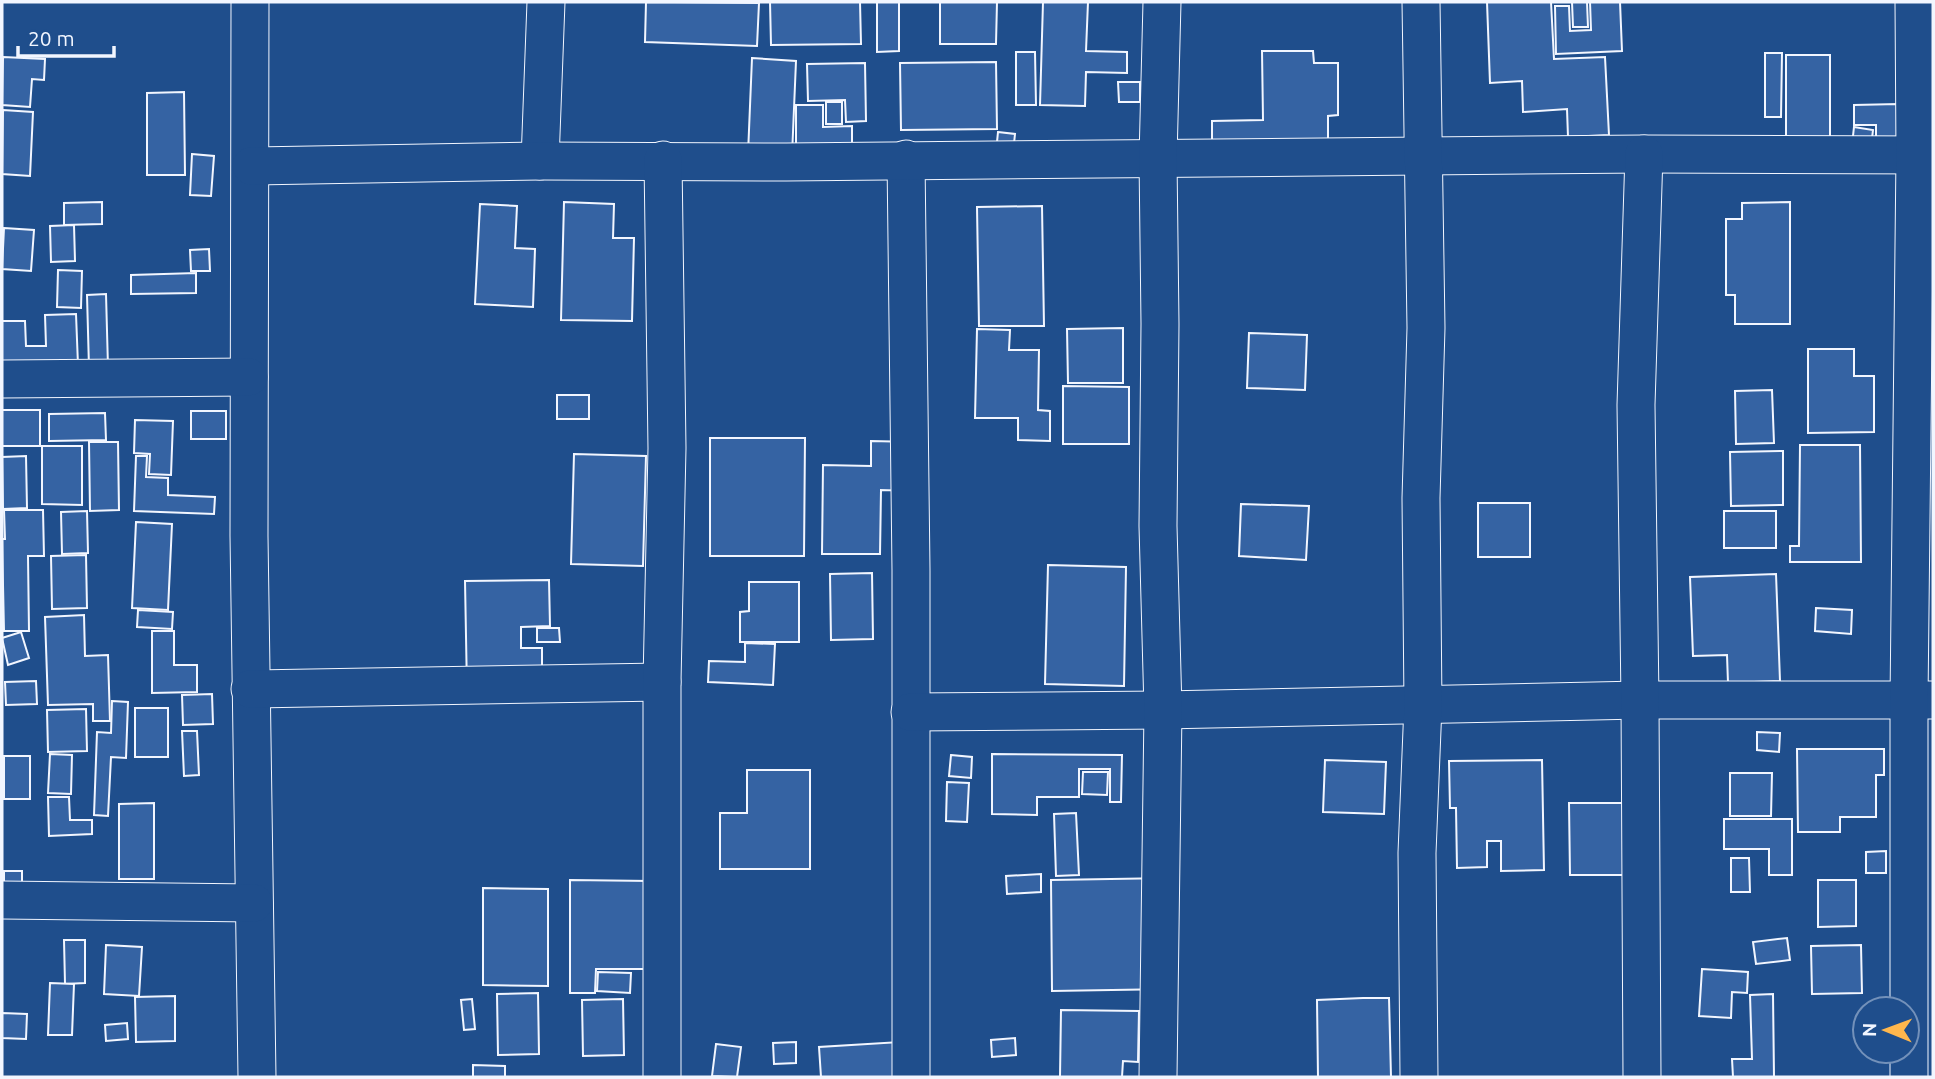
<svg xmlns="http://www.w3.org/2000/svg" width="1935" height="1079" font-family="Ubuntu,sans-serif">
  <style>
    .building { fill: #3563a3; stroke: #f2f6ff; stroke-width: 2 }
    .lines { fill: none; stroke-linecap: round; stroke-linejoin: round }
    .minor-casing { stroke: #f2f6ff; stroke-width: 39 }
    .minor { stroke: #1f4e8c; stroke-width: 37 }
  </style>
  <rect width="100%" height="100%" fill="#1f4e8c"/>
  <g class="building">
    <path d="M646,2L759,3L757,46L645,42Z"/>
    <path d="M770,2H860L861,44L771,45Z"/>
    <path d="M877,2H899V51L877,52Z"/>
    <path d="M940,2H997L996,44H940Z"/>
    <path d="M1043,2H1088L1086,51L1127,52V73L1086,72L1085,106L1040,105Z"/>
    <path d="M1487,2H1551L1554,59L1605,57L1609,135L1568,137L1567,109L1523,112L1522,81L1490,83Z"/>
    <path d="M1572,2H1587L1588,27H1573Z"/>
    <path d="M1590,2H1620L1622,51L1556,54L1555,6H1569L1570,31L1591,30Z"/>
    <path d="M1262,51H1313L1314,63H1338V115L1328,116V149L1212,150V121L1263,120Z"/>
    <path d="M1016,52H1035L1036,105H1016Z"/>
    <path d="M1765,53H1782L1781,117H1765Z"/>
    <path d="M1786,55H1830V146L1786,147Z"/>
    <path d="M3,57L45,59L44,80L32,79L30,107L2,105Z"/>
    <path d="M752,58L796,61L792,156L748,154Z"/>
    <path d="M996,62L997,129L901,130L900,63Z"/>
    <path d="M865,63L866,121L846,122L845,100L808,101L807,64Z"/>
    <path d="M1118,82H1140V102H1119Z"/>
    <path d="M184,92L185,175H147V93Z"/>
    <rect x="826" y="102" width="16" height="22"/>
    <path d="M1898,104L1899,147H1876V125H1854V105Z"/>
    <path d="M796,105H823V127L852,126V156H796Z"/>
    <path d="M3,110L33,112L30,176L2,174Z"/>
    <path d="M1854,127L1873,130L1871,147L1852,145Z"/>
    <path d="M998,132L1015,134L1013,153L996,152Z"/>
    <path d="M192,154L214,156L211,196L190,195Z"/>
    <path d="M102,202V224L64,225V203Z"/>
    <path d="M564,202L614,204L613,238H634L632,321L561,320Z"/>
    <path d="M1790,202V324H1735V295H1726V219H1742V203Z"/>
    <path d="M480,204L517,206L515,248L535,249L533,307L475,304Z"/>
    <path d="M1042,206L1044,326H979L977,207Z"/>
    <path d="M74,225L75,261L51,262L50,226Z"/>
    <path d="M4,228L34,230L31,271L2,269Z"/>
    <path d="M209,249L210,271H191L190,250Z"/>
    <path d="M58,270L82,271L81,308L57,307Z"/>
    <path d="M196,273V293L131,294V275Z"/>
    <path d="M106,294L108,367L89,368L87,295Z"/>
    <path d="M76,314L78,365L2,367V321H25L26,346H46L45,315Z"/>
    <path d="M1123,328V383H1068L1067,329Z"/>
    <path d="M977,329L1010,330L1009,350H1039L1038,410L1050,411V441L1018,440V418H975Z"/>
    <path d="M1249,333L1307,335L1305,390L1247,388Z"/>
    <path d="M1808,349H1854V376H1874V432L1808,433Z"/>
    <path d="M1063,386L1129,387V444H1063Z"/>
    <path d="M1772,390L1774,443L1736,444L1735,391Z"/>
    <rect x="557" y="395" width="32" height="24"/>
    <rect x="2" y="410" width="38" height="36"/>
    <rect x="191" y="411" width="35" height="28"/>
    <path d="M105,413L106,440L49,441V414Z"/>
    <path d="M135,420L173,421L171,475L149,474L150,454L134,453Z"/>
    <path d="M710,438H805L804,556H710Z"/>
    <path d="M871,441L914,442L913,491L881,490L880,554H822L823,465L871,466Z"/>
    <path d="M89,442H118L119,510L90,511Z"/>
    <path d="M1800,445H1860L1861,562H1790V546H1799Z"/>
    <path d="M42,446H82V505L42,504Z"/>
    <path d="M1783,451V505L1731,506L1730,452Z"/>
    <path d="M574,454L646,456L643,566L571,564Z"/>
    <path d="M26,456L27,508L3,509L2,457Z"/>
    <path d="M136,456H147L146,477L168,478V495L215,497L214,514L134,511Z"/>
    <rect x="1478" y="503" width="52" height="54"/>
    <path d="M1241,504L1309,506L1306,560L1239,556Z"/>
    <path d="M4,510H43L44,556H28L29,631H4L2,539H5Z"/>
    <path d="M87,511L88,553L62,554L61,512Z"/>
    <rect x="1724" y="511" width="52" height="37"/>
    <path d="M136,522L172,524L168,610L132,608Z"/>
    <path d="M86,555L87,608L52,609L51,556Z"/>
    <path d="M1048,565L1126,567L1124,686L1045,684Z"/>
    <path d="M872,573L873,639L831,640L830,574Z"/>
    <path d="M1776,574L1780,681L1728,683L1727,655L1693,656L1690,577Z"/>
    <path d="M549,580L550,626L521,627V648H542V690L467,691L465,581Z"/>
    <path d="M749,582H799V642H740V612L749,611Z"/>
    <path d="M1816,608L1852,610L1851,634L1815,631Z"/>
    <path d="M138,610L173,612L172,629L137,627Z"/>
    <path d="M84,615L85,656L108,655L110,721H93V704L48,705L45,617Z"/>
    <path d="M537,628H559L560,642H537Z"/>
    <path d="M152,631H174V665H197V692L152,693Z"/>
    <path d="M21,632L29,658L8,665L2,638Z"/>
    <path d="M745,643L775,644L773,685L708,682L709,661L745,662Z"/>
    <path d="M36,681L37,704L6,705L5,682Z"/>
    <path d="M212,694L213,724L183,725L182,695Z"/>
    <path d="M112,701L128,702L126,758L111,757L108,816L94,815L97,732L111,733Z"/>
    <rect x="135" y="708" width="33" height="49"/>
    <path d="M86,709L87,751L48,752L47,710Z"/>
    <path d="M182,731H197L199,775L184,776Z"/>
    <path d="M1757,732L1780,733L1779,752L1757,750Z"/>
    <path d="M1797,749H1884V775H1876V817H1840V832H1798Z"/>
    <path d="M50,754L72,755L71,794L48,793Z"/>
    <path d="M992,754L1122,755L1121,802H1110V769H1079V797H1037V815L992,814Z"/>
    <path d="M951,755L972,757L971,778L949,776Z"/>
    <rect x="4" y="756" width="26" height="43"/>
    <path d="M1325,760L1386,762L1384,814L1323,812Z"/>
    <path d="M1542,760L1544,870L1501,871V841H1487V867L1457,868L1456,808H1450L1449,761Z"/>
    <path d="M747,770H810V869H720V813H747Z"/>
    <path d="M1083,772H1108L1107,795L1082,794Z"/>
    <path d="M1730,773H1772L1771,816H1730Z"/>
    <path d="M947,782L969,783L967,822L946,821Z"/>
    <path d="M48,797H69L70,820H92V834L49,836Z"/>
    <path d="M154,803V879H119V804Z"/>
    <path d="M1569,803H1630L1631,875H1570Z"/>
    <path d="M1076,813L1079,875L1056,876L1054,814Z"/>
    <path d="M1724,819H1792V875H1769V849H1724Z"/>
    <path d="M1886,851V873H1866V852Z"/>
    <path d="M1731,858H1749L1750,892H1731Z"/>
    <rect x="4" y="871" width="18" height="22"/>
    <path d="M1041,874V892L1007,894L1006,876Z"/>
    <path d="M1170,878L1172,989L1052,991L1051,880Z"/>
    <path d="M570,880L651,881L650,969H596L595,993H570Z"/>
    <path d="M1818,880H1856V926L1818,927Z"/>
    <path d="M483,888L548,889V986L483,985Z"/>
    <path d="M1787,938L1790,960L1756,964L1753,942Z"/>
    <path d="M64,940H85V983L65,984Z"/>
    <path d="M106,945L142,947L139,996L104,994Z"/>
    <path d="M1861,945L1862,993L1812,994L1811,946Z"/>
    <path d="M1702,969L1748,972L1747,993L1732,992L1731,1018L1699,1016Z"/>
    <path d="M598,972L631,973L630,993L597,991Z"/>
    <path d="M50,983L74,984L72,1035H48Z"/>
    <path d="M538,993L539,1054L498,1055L497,994Z"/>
    <path d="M1773,994L1774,1077H1733L1732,1059H1752L1750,995Z"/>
    <path d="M175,996V1041L136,1042L135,997Z"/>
    <path d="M1363,998H1389L1391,1077H1318L1317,1000Z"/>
    <path d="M472,999L475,1029L464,1030L461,1000Z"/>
    <path d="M623,999L624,1055L583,1056L582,1000Z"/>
    <path d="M1061,1010L1139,1011L1138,1062L1123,1061L1122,1077H1060Z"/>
    <path d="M2,1013L27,1014L26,1039L2,1038Z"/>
    <path d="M127,1023L128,1039L106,1041L105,1025Z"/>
    <path d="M1015,1038L1016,1055L992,1057L991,1040Z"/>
    <path d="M796,1042V1063L774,1064L773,1043Z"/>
    <path d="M900,1042L902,1077H821L819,1047Z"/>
    <path d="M716,1044L741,1047L737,1077L712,1076Z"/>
    <path d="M473,1065L505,1066V1077H473Z"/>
  </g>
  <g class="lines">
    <defs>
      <g id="minor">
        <path d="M250,2L249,536L257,1077"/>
        <path d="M906,159L911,570V1077"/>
        <path d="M540,161L546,2"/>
        <path d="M251,166L540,161L786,162L1644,154L1933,155"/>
        <path d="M2,379L249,377"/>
        <path d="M250,689L662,682"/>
        <path d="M910,712L1163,710L1640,700H1933"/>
        <path d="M2,900L254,903"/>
        <path d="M662,1077V682L667,448L663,160"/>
        <path d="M1158,1077L1163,710L1158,526L1160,324L1158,158L1162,2"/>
        <path d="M1419,1077L1417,853L1423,705L1421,498L1426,328L1421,2"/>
        <path d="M1642,1077L1640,700L1636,405L1644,154"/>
        <path d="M1909,1077V701L1915,155L1914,2"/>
      </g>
    </defs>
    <use href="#minor" class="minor-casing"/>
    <use href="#minor" class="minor"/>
  </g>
  <rect width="1935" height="1079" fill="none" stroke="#f2f6ff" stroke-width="7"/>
  <g transform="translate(1886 1030) rotate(271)"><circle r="33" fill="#1f4e8c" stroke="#7391ba" stroke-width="2"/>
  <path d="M0-5L12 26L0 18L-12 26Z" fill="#ffb74d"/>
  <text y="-10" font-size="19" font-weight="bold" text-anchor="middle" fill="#f2f6ff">N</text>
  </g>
  <path d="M18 46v10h96v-10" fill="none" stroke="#f2f6ff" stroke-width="3.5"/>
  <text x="28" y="46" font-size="21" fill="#f2f6ff" stroke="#1f4e8c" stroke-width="5" paint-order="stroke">20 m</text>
</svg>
